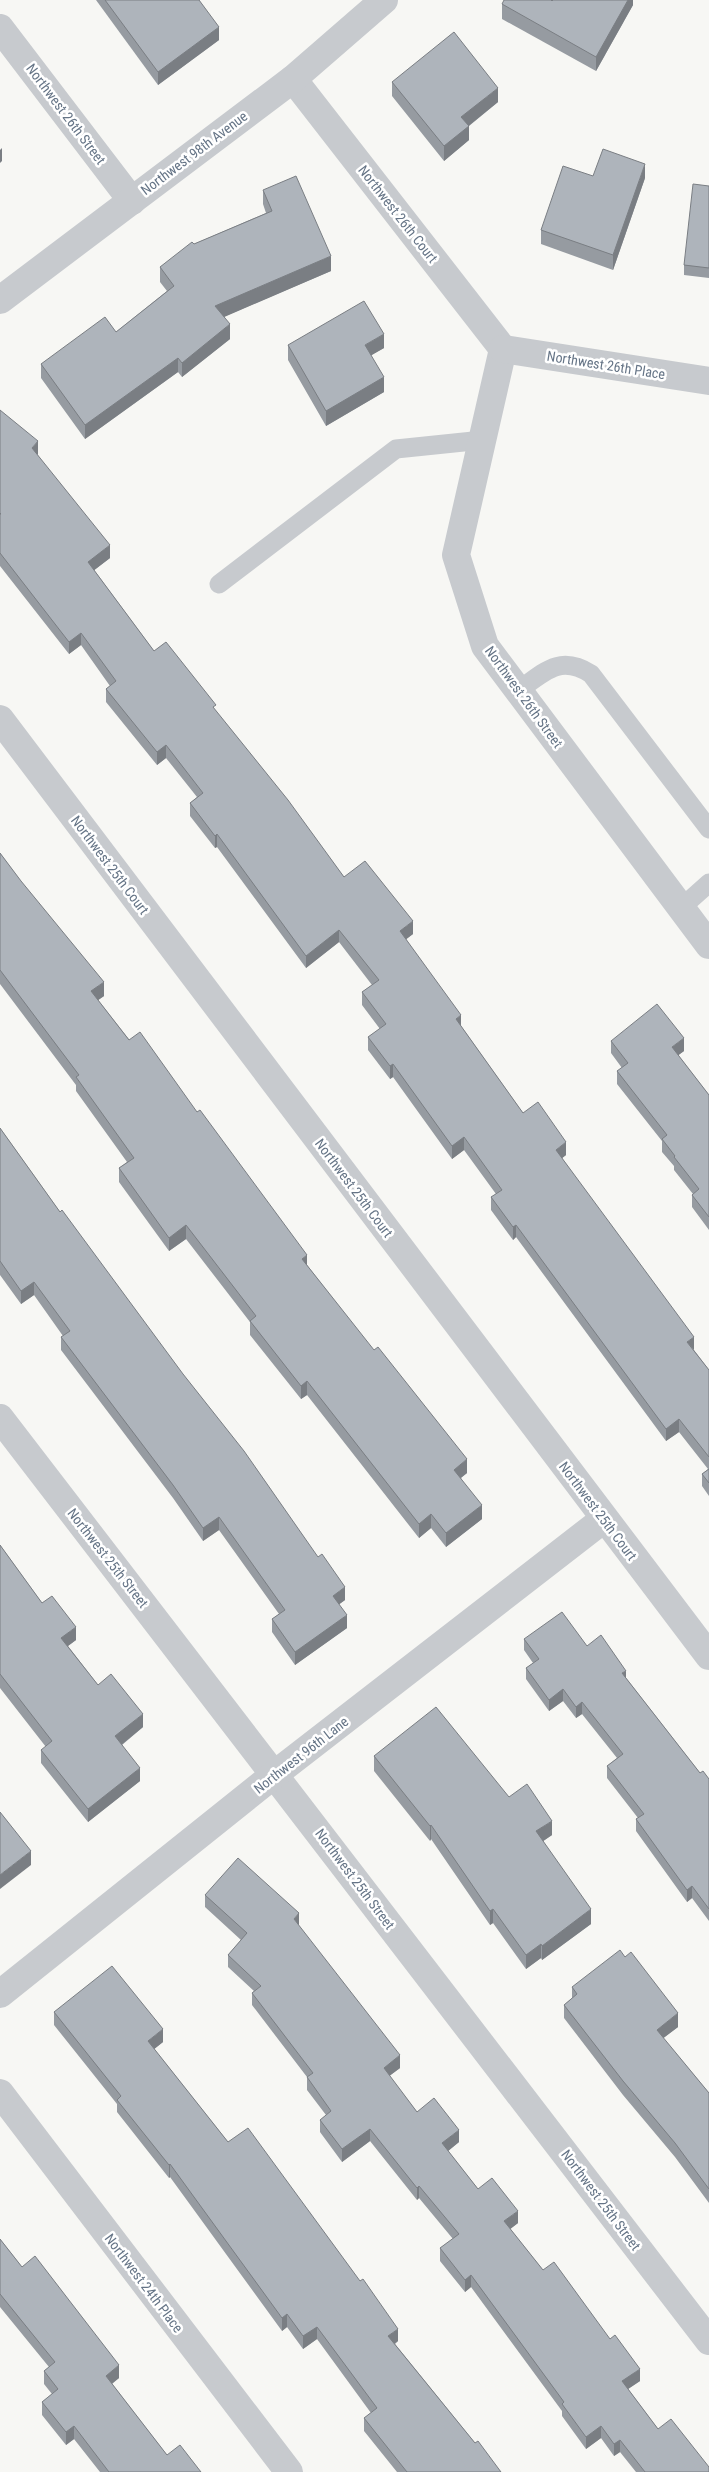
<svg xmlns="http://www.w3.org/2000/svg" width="709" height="2472" font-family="'Roboto Condensed',sans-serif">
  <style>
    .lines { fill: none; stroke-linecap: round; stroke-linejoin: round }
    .lane { stroke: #c7cace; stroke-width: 19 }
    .street { stroke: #c7cace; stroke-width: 28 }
    .wall { fill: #969ba1 }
    .shaded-wall { fill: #7a7e83 }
    .building { fill: #aeb4bb; stroke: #7a7e83 }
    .labels { text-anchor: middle; stroke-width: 5; stroke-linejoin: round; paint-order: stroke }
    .street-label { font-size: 14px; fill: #657486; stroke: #fff }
  </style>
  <rect width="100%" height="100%" fill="#f7f7f4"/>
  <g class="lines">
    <g class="lane">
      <path d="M219,584L396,449L483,440"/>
      <path d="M518,691C544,672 560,654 591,674L709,829"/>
      <path d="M681,908L709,883"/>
    </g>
    <g class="street">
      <path d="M0,28L132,201"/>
      <path d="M293,79L503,349"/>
      <path d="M0,300L293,79L384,0"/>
      <path d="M503,349L456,555L485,646L709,945"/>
      <path d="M503,349L709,381"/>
      <path d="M0,719L709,1656"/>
      <path d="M0,1418L709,2341"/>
      <path d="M0,1994L275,1774L604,1519"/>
      <path d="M0,2093L289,2472"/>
    </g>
  </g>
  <g class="wall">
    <path d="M96,0H199L219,40L158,85Z"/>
    <path d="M633,0V5L596,71L502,19V4L552,1Z"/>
    <path d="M392,82L498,102L469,126V140L444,161L392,96Z"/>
    <path d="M645,178L613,270L541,244V230Z"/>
    <path d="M709,186V278L684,275V265Z"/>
    <path d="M263,190L331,271L223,317L230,339L182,377L178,372L85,439L41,378V364L116,332L167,291L160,282V267L194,244L266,213L263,204Z"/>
    <path d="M288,345L384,348L371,355L384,392L326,426L288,360Z"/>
    <path d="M0,410L38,454H37L110,558L94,570L154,651L216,711L344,877L413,934L406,939L461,1026L523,1113L566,1155L562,1158L694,1350L709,1370V1496L702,1486V1474L708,1469L679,1432L666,1441L516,1237L513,1240L491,1210V1197L496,1194L464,1150L452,1159L393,1077L390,1079L368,1050V1037L380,1029L362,1005V992L372,985L339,942L306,968L217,847L215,848L190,816V803L197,797L166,758L157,765L106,702V689L110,686L81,645L69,654L0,566Z"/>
    <path d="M0,853L104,996L98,1000L307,1265L467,1473L461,1478L482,1519L446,1547L431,1528L419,1538L307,1395L301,1399L250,1335V1322L186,1239L169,1251L119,1182V1168L127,1162L76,1091V1085L0,984Z"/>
    <path d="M611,1041L684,1051L678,1055L709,1095V1230L692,1207V1195L693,1194L674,1170V1166L662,1152V1141L617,1084V1071L622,1068L611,1053Z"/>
    <path d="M0,1128L60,1212L345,1600L339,1604L347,1628L295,1665L272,1632V1619L279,1614L219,1530L203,1541L173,1498L61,1350V1337L63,1336L34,1295L21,1304L0,1275Z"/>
    <path d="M0,1545L42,1603L76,1640L68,1646L98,1685L143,1727L122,1745L140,1781L88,1822L41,1763V1750L46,1747L0,1688Z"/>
    <path d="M524,1639L587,1646L626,1678L700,1773L709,1779V1921L692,1898L687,1902L636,1831V1819L638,1818L607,1778V1766L617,1758L582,1714L576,1718L563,1701L549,1711L526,1679V1668L533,1663L524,1650Z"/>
    <path d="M374,1756L509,1797L552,1835L543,1841L591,1924L542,1960L541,1958L526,1969L493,1923L490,1925L431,1839L430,1841L374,1771Z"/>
    <path d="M205,1895L299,1926L400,2068L389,2076L417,2112L459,2142L448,2151L478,2189L518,2223L510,2229L543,2270L640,2381L628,2389L658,2429L709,2472H636L620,2452L614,2456L601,2438L586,2449L562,2416V2411L471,2287L465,2292L440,2261V2248L453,2239L419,2198L417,2200L370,2141L342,2162L320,2132V2120L326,2115L307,2090V2077L252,2005V1993L254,1991L228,1967V1955L241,1940L205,1907Z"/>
    <path d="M572,1987L678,2027L663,2038L709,2093V2203L675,2157L623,2095L564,2018V2005L572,1998Z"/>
    <path d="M54,2012L163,2042L154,2049L228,2142L398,2341L395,2344L475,2443L501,2472H397L364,2431V2418L371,2413L317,2339L303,2349L287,2327L282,2331L170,2177L169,2178L117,2112V2104L54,2025Z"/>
    <path d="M0,2239L22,2267L119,2378L112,2384L167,2455L201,2472H100L74,2439L66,2445L42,2415V2402L52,2394L44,2384V2371L49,2367L0,2307Z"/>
  </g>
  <g class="shaded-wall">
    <path d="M628,0H633V5L596,71V57Z"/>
    <path d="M219,27V40L158,85V72Z"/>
    <path d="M498,88V102L461,132V117Z"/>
    <path d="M469,126V140L444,161V146Z"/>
    <path d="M2,148V161L0,163V150Z"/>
    <path d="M645,164V178L613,270V255Z"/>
    <path d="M331,256V271L215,321V306Z"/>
    <path d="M230,324V339L182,377V363Z"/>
    <path d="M384,334V348L365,359V345Z"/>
    <path d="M178,358V372L85,439V425Z"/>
    <path d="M384,377V392L326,426V411Z"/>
    <path d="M38,441V454L32,460V448Z"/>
    <path d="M110,545V558L88,575V562Z"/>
    <path d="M81,633V645L69,654V642Z"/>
    <path d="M166,745V758L157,765V752Z"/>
    <path d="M217,834V847L215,848V836Z"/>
    <path d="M413,921V934L400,944V931Z"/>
    <path d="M339,930V942L306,968V956Z"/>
    <path d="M104,982V996L91,1005V991Z"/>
    <path d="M461,1015V1027L456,1019Z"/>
    <path d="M684,1038V1051L672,1060V1047Z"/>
    <path d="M393,1064V1077L390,1079V1066Z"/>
    <path d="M464,1137V1150L452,1159V1146Z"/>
    <path d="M566,1142V1155L556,1163V1150Z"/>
    <path d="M186,1225V1239L169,1251V1238Z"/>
    <path d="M516,1225V1237L513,1240V1227Z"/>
    <path d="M307,1255V1268L302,1259Z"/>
    <path d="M34,1282V1295L21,1304V1291Z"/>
    <path d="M694,1337V1350L687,1342Z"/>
    <path d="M307,1381V1395L301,1399V1386Z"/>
    <path d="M679,1419V1432L666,1441V1429Z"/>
    <path d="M467,1459V1473L454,1483V1470Z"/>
    <path d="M482,1505V1519L446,1547V1533Z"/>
    <path d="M431,1514V1528L419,1538V1524Z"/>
    <path d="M219,1517V1530L203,1541V1528Z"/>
    <path d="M345,1587V1600L333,1609V1596Z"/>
    <path d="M347,1615V1628L295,1665V1652Z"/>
    <path d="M76,1627V1640L61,1651V1638Z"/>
    <path d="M626,1671V1682L622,1673Z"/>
    <path d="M563,1689V1701L549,1711V1700Z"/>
    <path d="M582,1702V1714L576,1718V1707Z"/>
    <path d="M143,1714V1727L115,1750V1736Z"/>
    <path d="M140,1768V1781L88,1822V1809Z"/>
    <path d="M552,1821V1835L536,1846V1831Z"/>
    <path d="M431,1825V1839L430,1841V1826Z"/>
    <path d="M31,1851V1865L0,1889V1875Z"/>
    <path d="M692,1886V1898L687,1902V1890Z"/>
    <path d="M493,1909V1923L490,1925V1911Z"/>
    <path d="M591,1909V1924L542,1960V1946Z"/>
    <path d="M299,1913V1926L294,1919Z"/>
    <path d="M541,1944V1958L526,1969V1955Z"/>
    <path d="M678,2013V2027L657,2043V2030Z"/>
    <path d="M163,2029V2042L148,2054V2041Z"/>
    <path d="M400,2055V2068L384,2080V2068Z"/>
    <path d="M370,2129V2141L342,2162V2149Z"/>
    <path d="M459,2130V2142L442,2156V2143Z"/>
    <path d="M170,2164V2177L169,2178V2165Z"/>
    <path d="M419,2186V2198L417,2200V2188Z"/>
    <path d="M518,2211V2223L504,2234V2221Z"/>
    <path d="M471,2275V2287L465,2292V2280Z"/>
    <path d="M287,2314V2327L282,2331V2318Z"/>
    <path d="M317,2327V2339L303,2349V2336Z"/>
    <path d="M398,2329V2341L388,2348V2336Z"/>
    <path d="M119,2365V2378L106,2388V2376Z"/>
    <path d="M640,2369V2381L622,2393V2381Z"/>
    <path d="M74,2426V2439L66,2445V2432Z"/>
    <path d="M601,2426V2438L586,2449V2437Z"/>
    <path d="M620,2440V2452L614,2456V2444Z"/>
  </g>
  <g class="building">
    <path d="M105,0H199L219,27L158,72Z"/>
    <path d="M504,0H551L552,1L553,0H628L596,57L502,4Z"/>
    <path d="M454,32L498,88L461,117L469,126L444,146L392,82Z"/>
    <path d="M603,149L645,164L613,255L541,230L563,166L593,176Z"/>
    <path d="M296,176L331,256L215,306L230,324L182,363L178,358L85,425L41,364L105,317L116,332L174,286L160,267L192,242L194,244L272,211L263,190Z"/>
    <path d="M693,184L709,186V268L684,265Z"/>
    <path d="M364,301L384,334L365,345L384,377L326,411L288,345Z"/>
    <path d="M0,410L38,441L32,448L110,545L88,562L154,651L166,642L216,705L213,707L288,800L344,877L365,861L413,921L400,931L461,1015L456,1019L523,1113L538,1102L566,1142L556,1150L694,1337L687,1342L709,1370V1457L679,1419L666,1429L516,1225L513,1227L491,1197L502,1190L464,1137L452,1146L393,1064L390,1066L368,1037L386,1024L362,992L379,980L339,930L306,956L217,834L215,836L190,803L203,793L166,745L157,752L106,689L116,681L81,633L69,642L0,553V514H1L0,513Z"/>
    <path d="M0,853L21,881L104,982L91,991L129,1040L140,1032L197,1112L200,1110L307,1255L302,1259L374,1350L378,1347L467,1459L454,1470L482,1505L446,1533L431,1514L419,1524L307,1381L301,1386L250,1321L256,1316L186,1225L169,1238L119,1168L134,1158L76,1077L79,1075L0,970Z"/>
    <path d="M657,1004L684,1038L672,1047L709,1095V1217L692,1195L699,1189L674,1157L675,1156L662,1139L667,1135L617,1071L628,1063L611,1041Z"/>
    <path d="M0,1128L60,1212L62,1210L183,1374L244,1451L318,1557L322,1554L345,1587L333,1596L347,1615L295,1652L272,1619L285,1610L219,1517L203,1528L173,1485L61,1337L70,1331L34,1282L21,1291L0,1261Z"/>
    <path d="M709,1469V1483L702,1474Z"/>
    <path d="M0,1545L42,1603L52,1596L76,1627L61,1638L98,1685L111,1674L143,1714L115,1736L140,1768L88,1809L41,1750L52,1741L0,1674Z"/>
    <path d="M562,1612L587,1646L601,1635L626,1671L622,1673L700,1773L703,1771L709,1779V1909L692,1886L687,1890L636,1819L644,1814L607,1766L623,1754L582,1702L576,1707L563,1689L549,1700L526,1668L539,1659L524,1639Z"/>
    <path d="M436,1707L509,1797L527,1784L552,1821L536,1831L591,1909L542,1946L541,1944L526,1955L493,1909L490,1911L431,1825L430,1826L374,1756Z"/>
    <path d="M0,1812L31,1851L0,1875Z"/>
    <path d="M238,1858L299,1913L294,1919L400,2055L384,2068L417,2112L434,2098L459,2130L442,2143L478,2189L492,2178L518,2211L504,2221L543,2270L554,2262L610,2339L615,2335L640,2369L622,2381L658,2429L671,2419L709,2467V2472H645L620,2440L614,2444L601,2426L586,2437L562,2404L564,2402L471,2275L465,2280L440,2248L459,2234L419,2186L417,2188L370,2129L342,2149L320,2120L331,2111L307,2077L313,2073L252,1993L261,1986L228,1955L247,1933L205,1895Z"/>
    <path d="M620,1950L625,1957L631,1952L678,2013L657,2030L709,2093V2189L675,2143L623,2081L564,2005L577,1994L572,1987Z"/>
    <path d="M112,1966L163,2029L148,2041L228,2142L248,2128L360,2281L363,2279L398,2329L388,2336L475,2443L478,2441L501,2472H407L364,2418L377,2408L317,2327L303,2336L287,2314L282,2318L170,2164L169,2165L117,2100L121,2096L54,2012Z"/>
    <path d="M0,2239L22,2267L35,2256L119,2365L106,2376L167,2455L180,2445L201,2472H109L74,2426L66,2432L42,2402L58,2389L44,2371L55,2362L0,2294Z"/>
  </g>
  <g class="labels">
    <g class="street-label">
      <text transform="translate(66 114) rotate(53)" y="5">Northwest 26th Street</text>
      <text transform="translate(194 153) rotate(-37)" y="5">Northwest 98th Avenue</text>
      <text transform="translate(398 214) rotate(52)" y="5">Northwest 26th Court</text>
      <text transform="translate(606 365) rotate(9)" y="5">Northwest 26th Place</text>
      <text transform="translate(524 697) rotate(54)" y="5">Northwest 26th Street</text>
      <text transform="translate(110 865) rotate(53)" y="5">Northwest 25th Court</text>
      <text transform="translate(354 1188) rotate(53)" y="5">Northwest 25th Court</text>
      <text transform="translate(598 1511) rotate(53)" y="5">Northwest 25th Court</text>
      <text transform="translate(108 1558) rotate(52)" y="5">Northwest 25th Street</text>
      <text transform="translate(301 1755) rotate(-38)" y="5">Northwest 96th Lane</text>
      <text transform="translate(355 1879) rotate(53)" y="5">Northwest 25th Street</text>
      <text transform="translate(601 2200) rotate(53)" y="5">Northwest 25th Street</text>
      <text transform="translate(144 2283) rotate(53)" y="5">Northwest 24th Place</text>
    </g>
  </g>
</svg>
